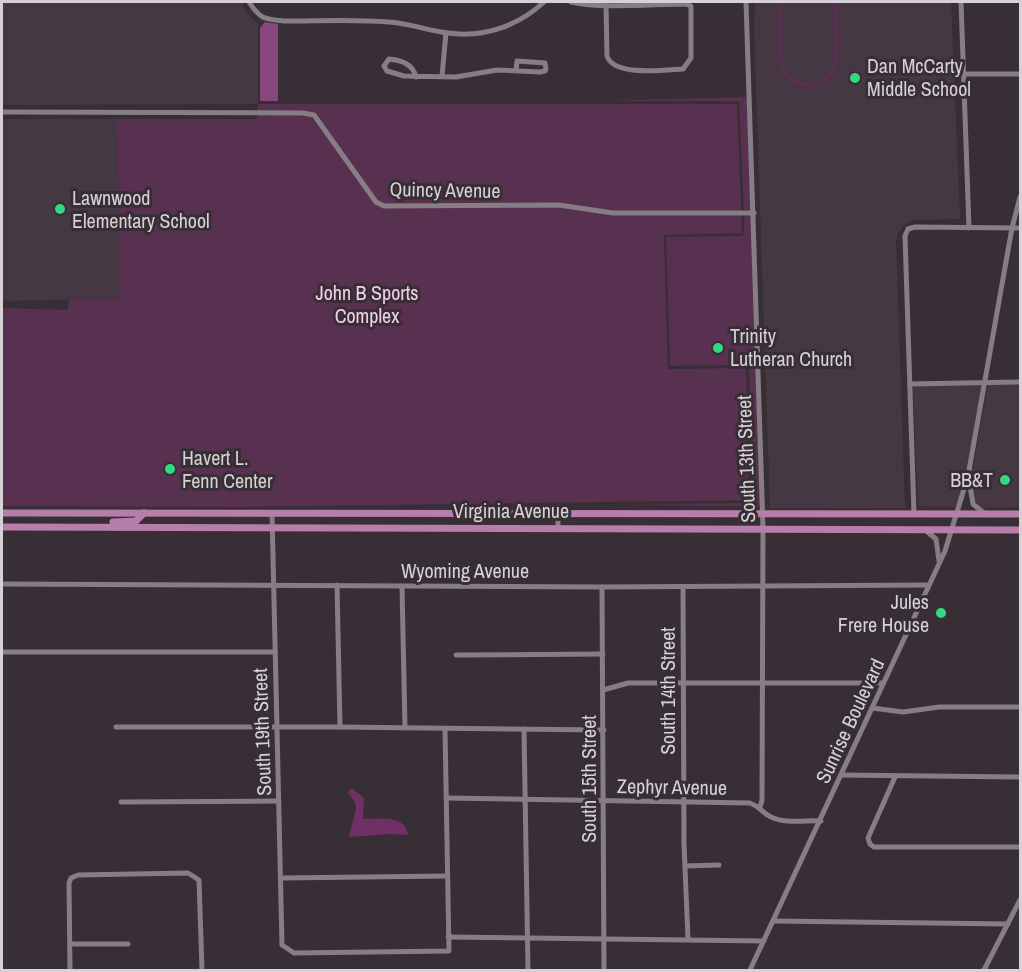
<svg xmlns="http://www.w3.org/2000/svg" width="1022" height="972" font-family="'Archivo Narrow',sans-serif">
  <style>
    .built { fill: #453842 }
    .green { fill: #57314f }
    .forest { fill: #8a477d }
    .water { fill: #713065 }
    .lines { fill: none; stroke-linecap: round; stroke-linejoin: round }
    .minor { stroke: #877e85; stroke-width: 5 }
    .major { stroke: #b77dab; stroke-width: 7 }
    .poi-dot { fill: #32d882; stroke: #372f35; stroke-width: 2 }
    .labels { text-anchor: middle; stroke-width: 6; stroke-linejoin: round; paint-order: stroke }
    .poi-label { font-size: 20px; fill: #d6d1d5; stroke: #372f35; text-anchor: start }
    .street-label { font-size: 20px; fill: #d6d1d5; stroke: #372f35 }
    .park-label { font-size: 20px; fill: #f5ceeb; stroke: #372f35 }
  </style>
  <rect width="100%" height="100%" fill="#372f35"/>
  <g class="built">
    <path d="M2,2H242L245,11L258,24V104L2,105Z"/>
    <path d="M755,2H951L960,219L914,220L904,225L898,233L896,241L905,508H770L754,26Z"/>
    <path d="M2,119H117L120,299L2,301Z"/>
    <path d="M983,385L966,476L956,507L918,506L913,386Z"/>
    <path d="M988,385H1020V507L980,508L975,503L973,497L971,476Z"/>
  </g>
  <g class="green">
    <path d="M777,2H781C782,18 780,53 785,67C789,76 797,82 807,83C846,86 833,25 832,2H837C838,28 850,94 804,87C793,85 784,77 781,67C775,49 778,20 777,2Z"/>
    <path d="M747,97L751,210H744L739,101H602Z"/>
    <path d="M258,104H737L742,233L664,235L668,369L746,368L749,500L236,507L2,506V308L68,310L69,300L120,299L117,119H257Z"/>
    <path d="M744,216H752L760,506L620,505L749,503L752,501L749,367L746,365L670,366L666,237L743,236L744,233Z"/>
  </g>
  <path class="forest" d="M265,22L278,24V101H260V28Z"/>
  <path class="water" d="M352,789L364,798L363,819C378,819 406,814 408,835L388,834L349,837C350,831 356,811 356,807C356,802 351,797 348,793L349,790Z"/>
  <g class="lines">
    <g class="minor">
      <path d="M249,2C260,19 264,19 284,21C319,21 354,19 389,22C409,23 428,31 448,33C484,38 518,26 544,2"/>
      <path d="M571,2C603,9 652,4 686,4L691,6V58L683,69C665,70 614,77 607,56L606,4"/>
      <path d="M746,2L763,528L762,800L760,807"/>
      <path d="M961,2L969,228"/>
      <path d="M964,74H1020"/>
      <path d="M442,76L446,33"/>
      <path d="M416,77C413,64 401,60 389,59L384,66L387,71L404,76L456,77L497,70L540,72L545,71L546,69L545,63L517,61L516,71"/>
      <path d="M2,112L303,113L314,115L376,202L384,206L559,205L613,213H754"/>
      <path d="M910,384L1020,382"/>
      <path d="M969,480L973,504L984,513"/>
      <path d="M272,513L282,945L294,953L449,951L445,729"/>
      <path d="M914,514L905,236L908,229L915,227L1020,228"/>
      <path d="M558,528V514"/>
      <path d="M925,530L936,539L939,561"/>
      <path d="M2,584L602,587L929,585"/>
      <path d="M337,585L340,727"/>
      <path d="M402,586L405,728"/>
      <path d="M602,587L604,970"/>
      <path d="M683,587L684,844L688,939"/>
      <path d="M2,652H275"/>
      <path d="M456,655L603,654"/>
      <path d="M603,690L628,683H883"/>
      <path d="M872,708L903,712L939,707H1020"/>
      <path d="M116,727H340L604,730"/>
      <path d="M524,729L528,970"/>
      <path d="M841,775L1020,777"/>
      <path d="M895,777L868,838L870,844L874,847H1020"/>
      <path d="M446,798L750,803C761,807 762,813 771,817C785,824 806,820 821,821"/>
      <path d="M121,802L279,801"/>
      <path d="M685,866L719,865"/>
      <path d="M281,878L447,876"/>
      <path d="M773,921L1008,924"/>
      <path d="M448,937L764,941"/>
      <path d="M70,944H128"/>
      <path d="M70,970L69,883L71,878L78,875L188,873L199,880L202,970"/>
      <path d="M750,970L945,551L968,476L1012,228L1020,197"/>
      <path d="M984,970L1020,900"/>
    </g>
    <g class="major">
      <path d="M2,513L1020,514"/>
      <path d="M113,522L136,521L144,513"/>
      <path d="M2,527L1020,530"/>
    </g>
  </g>
  <g class="poi-dot">
    <circle cx="855" cy="78" r="6"/>
    <circle cx="60" cy="209" r="6"/>
    <circle cx="718" cy="348" r="6"/>
    <circle cx="170" cy="469" r="6"/>
    <circle cx="1005" cy="480" r="6"/>
    <circle cx="941" cy="613" r="6"/>
  </g>
  <g class="labels">
    <g class="poi-label">
      <text x="867" y="73">Dan McCarty<tspan x="867" dy="23">Middle School</tspan></text>
      <text x="72" y="205">Lawnwood<tspan x="72" dy="23">Elementary School</tspan></text>
      <text x="730" y="343">Trinity<tspan x="730" dy="23">Lutheran Church</tspan></text>
      <text x="182" y="465">Havert L.<tspan x="182" dy="23">Fenn Center</tspan></text>
      <text x="993" y="487" text-anchor="end">BB&amp;T</text>
      <text x="929" y="609" text-anchor="end">Jules<tspan x="929" dy="23">Frere House</tspan></text>
    </g>
    <g class="street-label">
      <text transform="translate(445 190) rotate(1)" y="7">Quincy Avenue</text>
      <text transform="translate(746 459) rotate(-92)" y="7">South 13th Street</text>
      <text x="511" y="518">Virginia Avenue</text>
      <text x="465" y="578">Wyoming Avenue</text>
      <text transform="translate(668 691) rotate(-90)" y="7">South 14th Street</text>
      <text transform="translate(850 721) rotate(-65)" y="7">Sunrise Boulevard</text>
      <text transform="translate(262 732) rotate(-92)" y="7">South 19th Street</text>
      <text transform="translate(589 779) rotate(-90)" y="7">South 15th Street</text>
      <text transform="translate(672 787) rotate(1)" y="7">Zephyr Avenue</text>
    </g>
    <g class="park-label">
      <text x="367" y="300">John B Sports<tspan x="367" dy="23">Complex</tspan></text>
    </g>
  </g>
  <rect width="1022" height="972" fill="none" stroke="#d6d1d5" stroke-width="6"/>
</svg>
